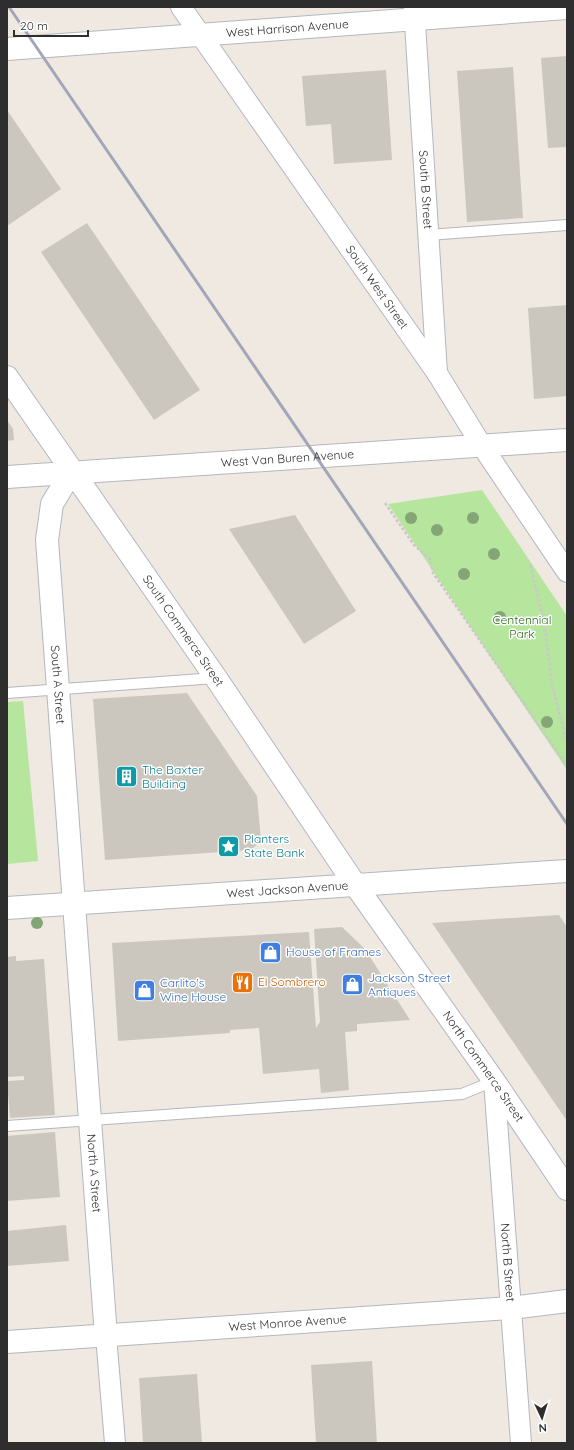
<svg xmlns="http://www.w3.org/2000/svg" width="574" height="1450" font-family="Quicksand,sans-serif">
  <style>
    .green { fill: #b6e59e }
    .building { fill: #cbc7bf }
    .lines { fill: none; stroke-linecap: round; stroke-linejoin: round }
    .lane-casing { stroke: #b4b7c1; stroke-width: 12 }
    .street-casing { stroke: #b4b7c1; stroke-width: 22 }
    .secondary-casing { stroke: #b4b7c1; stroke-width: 24 }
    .path { stroke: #c9c9c9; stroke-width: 2.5; stroke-dasharray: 3 2; stroke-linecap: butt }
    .lane { stroke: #fff; stroke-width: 10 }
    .street { stroke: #fff; stroke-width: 20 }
    .secondary { stroke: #fff; stroke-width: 22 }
    .rail { stroke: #a3a6b8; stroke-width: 3 }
    .tree { fill: #84a574 }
    .labels { text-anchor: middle; stroke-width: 3; stroke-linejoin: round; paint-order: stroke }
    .street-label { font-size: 12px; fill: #2e2e2e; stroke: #fff }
    .park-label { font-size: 12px; fill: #2c6e1b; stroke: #fff }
    .culture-label { font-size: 12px; fill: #0d838f; stroke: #fff; text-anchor: start }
    .shop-label { font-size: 12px; fill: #366cbe; stroke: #fff; text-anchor: start }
    .food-label { font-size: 12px; fill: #c56008; stroke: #fff; text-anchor: start }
  </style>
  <rect width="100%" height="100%" fill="#efe9e1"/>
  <g class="green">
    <path d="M482,490L567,616V770L388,504Z"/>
    <path d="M23,701L38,861L7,864V702Z"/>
  </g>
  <g class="building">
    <path d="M567,56V147L548,148L541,58Z"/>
    <path d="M513,67L523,218L467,222L457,71Z"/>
    <path d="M386,70L392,160L334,164L331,124L306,126L302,76Z"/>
    <path d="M7,110L61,189L7,226Z"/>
    <path d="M87,223L200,390L154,420L41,252Z"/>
    <path d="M567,305V396L534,399L528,308Z"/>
    <path d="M7,420L13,429L14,440L7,441Z"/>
    <path d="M295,515L356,611L304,644L229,529Z"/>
    <path d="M187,693L257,796L261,841L251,850L105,860L93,699Z"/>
    <path d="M559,915L567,927V1121L432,923Z"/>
    <path d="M342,927L365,949L410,1020L357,1024V1031L345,1032L349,1090L321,1093L319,1069L263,1074L259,1028L230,1030V1033L118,1041L112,943L309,932L316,1028L320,1022L314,929Z"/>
    <path d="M16,956V961L44,959L55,1115L10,1118L7,1081L24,1080V1076L7,1077V957Z"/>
    <path d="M55,1132L60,1197L7,1201V1136Z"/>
    <path d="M66,1225L69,1261L7,1266V1231Z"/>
    <path d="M372,1361L377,1443H316L311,1365Z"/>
    <path d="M197,1374L202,1443H143L139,1378Z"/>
  </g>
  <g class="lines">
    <defs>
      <g id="lane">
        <path d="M428,235L567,225"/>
        <path d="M7,693L216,678"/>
        <path d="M7,1126L462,1094L494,1081"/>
      </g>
      <g id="street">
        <path id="s1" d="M181,7L437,373L482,446L567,572"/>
        <path id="s2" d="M414,7L437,373"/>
        <path id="s3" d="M494,1081L521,1443"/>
        <path d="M106,1336L115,1443"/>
      </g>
      <g id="secondary">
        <path id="s4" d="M7,49L567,8"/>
        <path id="s5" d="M7,377L216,678L356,886L494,1081L567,1189"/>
        <path id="s6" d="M72,471L52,504L47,540L106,1336"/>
        <path id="s7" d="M7,477L567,440"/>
        <path id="s8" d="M7,908L567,871"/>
        <path id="s9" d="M7,1342L511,1308L567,1301"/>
      </g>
    </defs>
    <use href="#lane" class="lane-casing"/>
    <use href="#street" class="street-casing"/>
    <use href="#secondary" class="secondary-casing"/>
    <g class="path">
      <path d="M385,503L414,545L430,559L433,573L567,766"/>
      <path d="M530,565L544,622L552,685L567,742"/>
    </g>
    <use href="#lane" class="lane"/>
    <use href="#street" class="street"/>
    <use href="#secondary" class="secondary"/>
    <path class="rail" d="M9,7L567,824"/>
  </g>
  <g class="tree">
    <circle cx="411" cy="518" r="6"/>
    <circle cx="473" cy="518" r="6"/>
    <circle cx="437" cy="530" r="6"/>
    <circle cx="494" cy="554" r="6"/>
    <circle cx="464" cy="574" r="6"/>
    <circle cx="500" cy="617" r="6"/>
    <circle cx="547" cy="722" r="6"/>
    <circle cx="37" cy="923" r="6"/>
  </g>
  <defs>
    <symbol id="building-square" viewBox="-11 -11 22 22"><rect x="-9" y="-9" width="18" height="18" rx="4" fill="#0f9aa8" stroke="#fff"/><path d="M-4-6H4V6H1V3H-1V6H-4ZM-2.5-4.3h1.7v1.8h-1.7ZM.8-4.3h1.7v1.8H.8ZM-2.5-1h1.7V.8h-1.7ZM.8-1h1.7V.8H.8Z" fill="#fff"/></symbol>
    <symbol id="sight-square" viewBox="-11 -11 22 22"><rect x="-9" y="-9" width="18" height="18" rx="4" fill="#0f9aa8" stroke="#fff"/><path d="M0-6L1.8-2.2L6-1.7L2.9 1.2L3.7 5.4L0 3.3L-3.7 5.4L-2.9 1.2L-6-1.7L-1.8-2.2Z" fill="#fff"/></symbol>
    <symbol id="shop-square" viewBox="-11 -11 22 22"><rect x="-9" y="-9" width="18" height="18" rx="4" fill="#3f7fe0" stroke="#fff"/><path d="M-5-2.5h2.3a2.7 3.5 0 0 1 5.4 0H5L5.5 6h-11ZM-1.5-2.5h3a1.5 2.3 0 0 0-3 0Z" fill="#fff"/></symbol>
    <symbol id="restaurant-square" viewBox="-11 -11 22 22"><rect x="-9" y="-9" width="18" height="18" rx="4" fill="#e8710a" stroke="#fff"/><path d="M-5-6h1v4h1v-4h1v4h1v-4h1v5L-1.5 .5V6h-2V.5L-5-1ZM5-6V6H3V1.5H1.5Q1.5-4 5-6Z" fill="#fff"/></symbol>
  </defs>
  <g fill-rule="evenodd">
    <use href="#building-square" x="114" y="764" width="25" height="25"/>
    <use href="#sight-square" x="216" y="834" width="25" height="25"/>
    <use href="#shop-square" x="258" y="940" width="25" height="25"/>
    <use href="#restaurant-square" x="230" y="970" width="25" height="25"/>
    <use href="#shop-square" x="340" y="972" width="25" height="25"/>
    <use href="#shop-square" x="132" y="978" width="25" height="25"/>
  </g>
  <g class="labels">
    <g class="street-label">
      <text dy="4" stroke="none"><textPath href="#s4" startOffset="281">West Harrison Avenue</textPath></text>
      <text dy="4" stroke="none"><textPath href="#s2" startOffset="183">South B Street</textPath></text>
      <text dy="4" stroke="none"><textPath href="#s1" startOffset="342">South West Street</textPath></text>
      <text dy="4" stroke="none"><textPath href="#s7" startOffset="281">West Van Buren Avenue</textPath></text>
      <text dy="4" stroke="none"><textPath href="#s5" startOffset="309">South Commerce Street</textPath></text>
      <text dy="4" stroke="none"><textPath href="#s6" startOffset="220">South A Street</textPath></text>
      <text dy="4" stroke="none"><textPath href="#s8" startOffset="281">West Jackson Avenue</textPath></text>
      <text dy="4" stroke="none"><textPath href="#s5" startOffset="838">North Commerce Street</textPath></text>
      <text dy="4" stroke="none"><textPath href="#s6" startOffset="710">North A Street</textPath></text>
      <text dy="4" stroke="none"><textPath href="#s3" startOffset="182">North B Street</textPath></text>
      <text dy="4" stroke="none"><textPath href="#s9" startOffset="281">West Monroe Avenue</textPath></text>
    </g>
    <g class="park-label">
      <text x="522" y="624">Centennial<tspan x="522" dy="14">Park</tspan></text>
    </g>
    <g class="culture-label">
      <text x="142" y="774">The Baxter<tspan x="142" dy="14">Building</tspan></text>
      <text x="244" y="843">Planters<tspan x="244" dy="14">State Bank</tspan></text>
    </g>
    <g class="shop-label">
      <text x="286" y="956">House of Frames</text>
      <text x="368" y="982">Jackson Street<tspan x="368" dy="14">Antiques</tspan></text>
      <text x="160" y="987">Carlito's<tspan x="160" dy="14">Wine House</tspan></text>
    </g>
    <g class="food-label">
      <text x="258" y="986">El Sombrero</text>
    </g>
  </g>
  <rect width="574" height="1450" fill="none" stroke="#2e2e2e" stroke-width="16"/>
  <g transform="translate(542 1418) rotate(176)" stroke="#ffffff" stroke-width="3" paint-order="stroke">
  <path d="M0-3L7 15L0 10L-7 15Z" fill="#2e2e2e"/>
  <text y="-6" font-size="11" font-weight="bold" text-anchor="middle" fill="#2e2e2e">N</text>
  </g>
  <path d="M14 30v6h74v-6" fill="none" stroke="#2e2e2e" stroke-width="2"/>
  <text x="20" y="30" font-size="12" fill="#2e2e2e" stroke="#ffffff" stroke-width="3" paint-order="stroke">20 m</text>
</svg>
